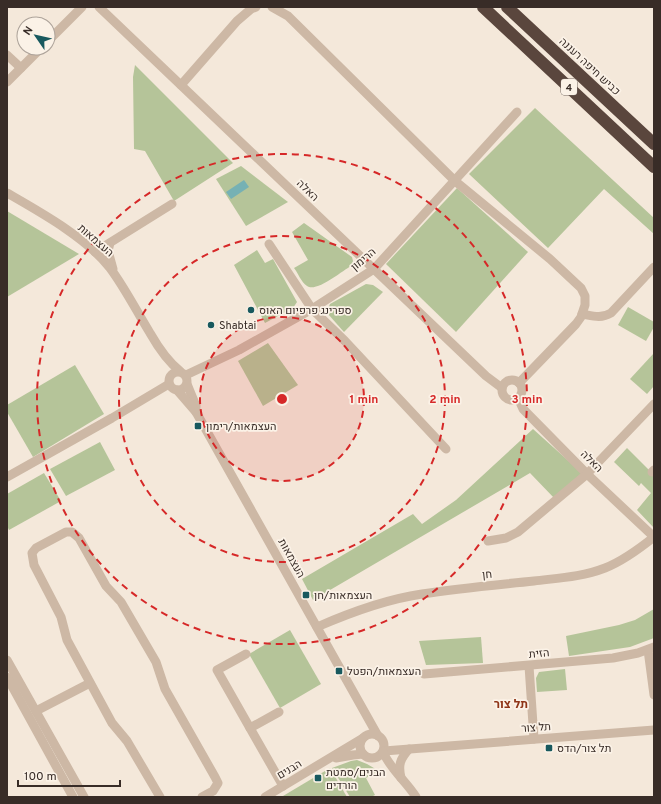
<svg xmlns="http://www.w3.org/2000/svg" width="661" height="804" font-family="Overpass,Heebo,sans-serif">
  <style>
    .green { fill: #b5c499 }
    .water { fill: #76b1b4 }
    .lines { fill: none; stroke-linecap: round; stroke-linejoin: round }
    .minor { stroke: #cdb8a5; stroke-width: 9 }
    .highway { stroke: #5a463d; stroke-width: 12 }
    .ring { fill: none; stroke: #d62828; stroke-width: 2; stroke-dasharray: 7 5 }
    .poi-dot { fill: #18595e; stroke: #fbf2e7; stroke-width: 1.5 }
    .labels { text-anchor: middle; stroke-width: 3.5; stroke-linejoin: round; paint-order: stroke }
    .shield { fill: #fbf2e7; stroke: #726761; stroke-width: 1 }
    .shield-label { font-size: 10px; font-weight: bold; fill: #382c27 }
    .street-label { font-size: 11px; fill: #382c27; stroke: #fbf2e7 }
    .poi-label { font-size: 11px; fill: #382c27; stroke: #fbf2e7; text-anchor: start }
    .neighbourhood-label { font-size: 12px; font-weight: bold; fill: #8f3518; stroke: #fbf2e7 }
    .centre { fill: #d62828; stroke: #fbf2e7; stroke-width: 2 }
    .ring-label { font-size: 12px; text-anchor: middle; font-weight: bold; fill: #d62828; stroke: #fbf2e7; stroke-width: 3.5; stroke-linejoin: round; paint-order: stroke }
  </style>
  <rect width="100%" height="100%" fill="#f4e8da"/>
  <g class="green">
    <path d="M135,65L233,163L174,201L145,151L134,149L133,77Z"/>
    <path d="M535,108L654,218V234L604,189L548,248L469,174Z"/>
    <path d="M241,166L288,202L246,226L216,179Z"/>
    <path d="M457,188L528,252L456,332L386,264Z"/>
    <path d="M7,211L79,254L7,297Z"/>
    <path d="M304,223L352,257L353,261L351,266C342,271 316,293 307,286C301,282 298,273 294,268L308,260L292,232Z"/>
    <path d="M257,250L265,263L273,259L297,302L293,308L265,323L234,265Z"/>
    <path d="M366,284L373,285L383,292L344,332L328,314L327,311L330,304Z"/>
    <path d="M628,307L654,322V327L646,341L618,325Z"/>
    <path d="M268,343L298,385L263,406L238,361Z"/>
    <path d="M654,353V386L647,394L630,379Z"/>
    <path d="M75,365L104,414L33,457L7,412V405Z"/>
    <path d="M533,429L583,474L555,499L530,473L313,600L302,579L413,514L422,524L456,500Z"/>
    <path d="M100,442L115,470L66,496L50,469Z"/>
    <path d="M627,448L654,475V528L637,510L651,493L641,483L639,486L614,462Z"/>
    <path d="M44,473L61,501L9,530L7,526V494Z"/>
    <path d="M654,609V638L630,647L569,656L566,636L619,625L635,620Z"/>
    <path d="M290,630L321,684L280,708L249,654Z"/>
    <path d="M481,637L483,663L426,665L419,641Z"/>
    <path d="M565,669L567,690L537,692L536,678L539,672Z"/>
    <path d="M357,760L367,764L379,771L366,778L375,795L371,797H350L332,768L351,761Z"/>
    <path d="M330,768L347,797H284L283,796Z"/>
  </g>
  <path class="water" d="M244,180L249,187L231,199L226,192Z"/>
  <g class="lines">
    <g class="minor">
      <path d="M99,7L486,376L502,388"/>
      <path d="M272,7L288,16L455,181L550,259L581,288L585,296V305L581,317L576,324L519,383"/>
      <path d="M48,41L82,7"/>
      <path d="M7,55L21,68"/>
      <path d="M7,82L41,48"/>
      <path d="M181,85L237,21L251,9L256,7"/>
      <path d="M7,193C40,212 87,238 110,268C125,288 137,312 150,333C158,347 167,361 180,371"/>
      <path d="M110,243L108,251L113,269"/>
      <path d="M269,244L312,309L345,341L446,449"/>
      <path d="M95,252L172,204"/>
      <path d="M582,314C593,316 601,319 611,313L654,267"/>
      <circle cx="178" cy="381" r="9"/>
      <path d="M186,375L239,350L312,309L374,269L517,112"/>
      <circle cx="512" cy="390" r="10"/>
      <path d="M187,384L196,406V412"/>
      <path d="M177,390L196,412L378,736"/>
      <path d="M518,398L523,409L587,474L654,537"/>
      <path d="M652,472L654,470"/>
      <path d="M7,477L112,418L169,384"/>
      <path d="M488,541L506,538L518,532L587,474L654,404"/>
      <path d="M317,627C349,613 388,599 422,594C459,588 496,585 534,581C558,578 582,577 605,568C623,561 639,549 654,537"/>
      <path d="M648,650L654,695"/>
      <path d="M246,654L217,670L283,786"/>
      <path d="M7,660L84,797"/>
      <path d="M529,666L534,739"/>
      <path d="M424,674L613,658L638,653L654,647"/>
      <path d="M7,677L73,797"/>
      <path d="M36,711L90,683"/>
      <path d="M250,728L279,712"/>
      <circle cx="372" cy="746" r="12"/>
      <path d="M384,751L654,730"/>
      <path d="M383,752C391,770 406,781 416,797"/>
      <path d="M336,758L353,755L363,754"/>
      <path d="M401,778C398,765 400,759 409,749"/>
      <path d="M160,797L127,741L112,723L67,640L61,617L34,565L32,553L36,548L66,532H72L79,538L106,586L121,602L156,662L165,689L215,777L218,783L213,791L202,797"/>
      <path d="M265,797L363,738"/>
    </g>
    <g class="highway">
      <path d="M483,7L654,167"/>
      <path d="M507,7L654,144"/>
    </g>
  </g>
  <circle cx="282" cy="399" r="82" fill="#d62828" fill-opacity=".12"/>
  <g class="ring">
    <circle cx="282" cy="399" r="82"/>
    <circle cx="282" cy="399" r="163"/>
    <circle cx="282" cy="399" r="245"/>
  </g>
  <g class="poi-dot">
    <circle cx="251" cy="310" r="4"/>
    <circle cx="211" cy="325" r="4"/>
    <rect x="194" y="422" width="8" height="8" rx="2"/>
    <rect x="302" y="591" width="8" height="8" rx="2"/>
    <rect x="335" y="667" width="8" height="8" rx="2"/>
    <rect x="545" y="744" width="8" height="8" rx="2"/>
    <rect x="314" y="774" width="8" height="8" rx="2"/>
  </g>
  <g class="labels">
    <rect class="shield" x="561" y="79" width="16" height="16" rx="3"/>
    <g class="shield-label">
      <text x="569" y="91">4</text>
    </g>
    <g class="street-label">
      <text transform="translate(590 66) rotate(43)" y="4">כביש חיפה רעננה</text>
      <text transform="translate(308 190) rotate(44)" y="4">האלה</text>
      <text transform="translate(96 240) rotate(41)" y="4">העצמאות</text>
      <text transform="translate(363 259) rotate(-40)" y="4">הרימון</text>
      <text transform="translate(592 461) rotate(45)" y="4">האלה</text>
      <text transform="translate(292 558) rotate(61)" y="4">העצמאות</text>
      <text transform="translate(487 574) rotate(-6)" y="4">חן</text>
      <text transform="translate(539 653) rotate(-5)" y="4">הזית</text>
      <text transform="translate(536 727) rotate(-4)" y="4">תל צור</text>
      <text transform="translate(289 769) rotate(-31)" y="4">הבנים</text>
    </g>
    <g class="poi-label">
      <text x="259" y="314">ספרינג פרפיום האוס</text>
      <text x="219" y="329">Shabtai</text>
      <text x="206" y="430">העצמאות/רימון</text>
      <text x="314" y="599">העצמאות/חן</text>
      <text x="347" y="675">העצמאות/הפטל</text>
      <text x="557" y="752">תל צור/הדס</text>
      <text x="326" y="776">הבנים/סמטת<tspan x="326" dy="13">הורדים</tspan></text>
    </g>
    <g class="neighbourhood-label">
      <text x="511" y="708">תל צור</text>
    </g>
  </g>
  <circle cx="282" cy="399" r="6" class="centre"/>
  <g class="ring-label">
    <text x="364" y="403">1 min</text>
    <text x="445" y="403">2 min</text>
    <text x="527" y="403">3 min</text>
  </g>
  <rect width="661" height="804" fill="none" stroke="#382c27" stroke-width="16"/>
  <g transform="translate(36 36) rotate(304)"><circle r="19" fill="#fbf2e7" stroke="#ada39a"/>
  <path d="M0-3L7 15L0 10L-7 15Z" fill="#18595e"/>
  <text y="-6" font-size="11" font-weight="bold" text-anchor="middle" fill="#382c27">N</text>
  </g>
  <path d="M18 780v6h102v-6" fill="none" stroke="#382c27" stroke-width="2"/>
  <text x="24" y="780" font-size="12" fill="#382c27" stroke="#fbf2e7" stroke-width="3" paint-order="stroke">100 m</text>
</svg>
